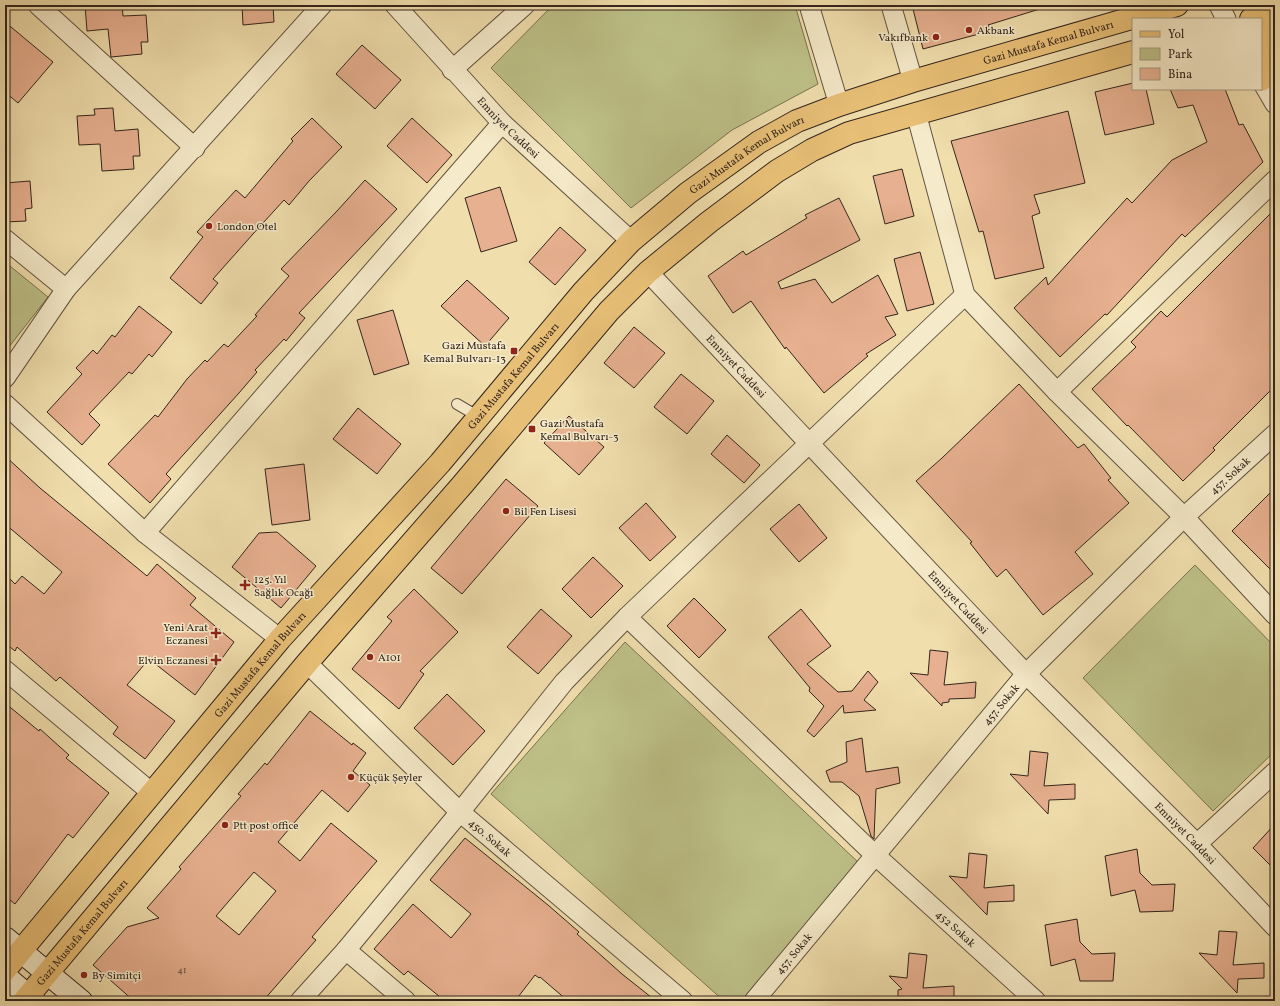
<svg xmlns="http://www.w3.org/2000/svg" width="1280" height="1006" font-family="Vollkorn,serif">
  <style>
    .green { fill: #bdc087; stroke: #787252 }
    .building { fill: #e7b090; stroke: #32251d; fill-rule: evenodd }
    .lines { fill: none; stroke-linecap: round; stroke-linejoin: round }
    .lane-casing { stroke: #625341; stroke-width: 12 }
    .street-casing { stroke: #625341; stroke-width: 21 }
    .secondary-casing { stroke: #32251d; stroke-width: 24 }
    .primary-casing { stroke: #32251d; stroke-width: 24 }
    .lane { stroke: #f5eac9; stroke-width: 10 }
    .street { stroke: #f5eac9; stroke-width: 19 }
    .secondary { stroke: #f5eac9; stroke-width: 22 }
    .primary { stroke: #e8bf76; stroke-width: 22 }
    .poi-dot { fill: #8f2418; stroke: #f5eac9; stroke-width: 1.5 }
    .labels { text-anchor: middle; stroke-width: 3; stroke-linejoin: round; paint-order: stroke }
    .number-label { font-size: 9px; fill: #5f483a }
    .poi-label { font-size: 11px; fill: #32251d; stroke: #f5eac9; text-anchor: start }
    .street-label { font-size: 11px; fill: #32251d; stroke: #f5eac9 }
  </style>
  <rect width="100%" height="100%" fill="#f0deac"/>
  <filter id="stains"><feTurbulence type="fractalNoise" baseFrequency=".005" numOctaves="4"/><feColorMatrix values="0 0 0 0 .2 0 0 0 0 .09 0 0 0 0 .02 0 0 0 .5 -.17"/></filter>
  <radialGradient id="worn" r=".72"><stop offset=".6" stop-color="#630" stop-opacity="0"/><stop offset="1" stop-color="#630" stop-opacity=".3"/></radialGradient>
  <g class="green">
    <path d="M553,5H795L818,84L732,130L631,208L491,68Z"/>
    <path d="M5,262L48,297L5,352Z"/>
    <path d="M1195,565L1275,647V751L1213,811L1083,678Z"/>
    <path d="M625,642L859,863L744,1001H724L491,794Z"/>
  </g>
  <g class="building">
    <path d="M85,5H122L123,16L146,15L148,42H141L142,54L111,57L108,29L87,31Z"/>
    <path d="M242,5H273L274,22L243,25Z"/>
    <path d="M912,5H1042L1043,8L988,25L990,31L923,49Z"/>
    <path d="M5,22L53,62L18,103L5,92Z"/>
    <path d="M362,45L401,80L375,109L336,74Z"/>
    <path d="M1133,83V89H1146L1154,124L1105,135L1095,92Z"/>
    <path d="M1170,89H1225L1239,125L1243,124L1263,162L1185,237L1182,234L1107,315L1105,314L1060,357L1014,308L1046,277L1048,285L1127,198L1132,203L1172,160L1207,142L1193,105L1178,108Z"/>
    <path d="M113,108L115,131L138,129L140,156H133L134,169L102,171L100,144L79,145L77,116L95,115L94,109Z"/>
    <path d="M1068,111L1085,183L1034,195L1040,213L1032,216L1044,268L995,279L983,231L979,232L951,141Z"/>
    <path d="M312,118L342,147L309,181L289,205L284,200L253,234L213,279L218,283L201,304L170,278L203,237L197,232L236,190L245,198L293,141L291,139Z"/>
    <path d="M412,118L452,155L427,183L387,146Z"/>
    <path d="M902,169L914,216L885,224L873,176Z"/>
    <path d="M365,180L397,209L299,313L305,318L286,341L284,339L255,370L257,372L239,393L166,474L171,479L150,503L108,464L155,415L158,417L187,379L205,360L207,362L224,344L228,347L257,316L255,315L289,276L281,269L337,211Z"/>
    <path d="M30,181L32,208L25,209L26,221L5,222V183Z"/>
    <path d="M500,187L517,241L481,252L465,198Z"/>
    <path d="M839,198L860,240L778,282L781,289L815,279L832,303L878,275L898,314L885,317L896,335L866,354L868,356L824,393L786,347L785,349L751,301L733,313L708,276L743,251L746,255L807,218L805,215Z"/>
    <path d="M1275,209V386L1213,448L1215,450L1183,481L1128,425L1127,426L1092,389L1136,347L1131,342L1161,311L1167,317Z"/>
    <path d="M560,227L586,250L555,285L529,262Z"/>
    <path d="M920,252L934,304L907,311L894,259Z"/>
    <path d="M467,280L509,318L485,346L441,306Z"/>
    <path d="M139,306L172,332L152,357L149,354L132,374L129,372L89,414L100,425L82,445L47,412L82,374L76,368L93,350L97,354L112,335L115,337Z"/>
    <path d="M393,310L409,364L374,375L357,320Z"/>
    <path d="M634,327L665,353L634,388L604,363Z"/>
    <path d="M681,374L714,401L687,434L654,407Z"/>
    <path d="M1019,384L1078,448L1084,444L1111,478L1108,480L1129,503L1075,552L1093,574L1043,615L1006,569L997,577L970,543L972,542L916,481L942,458Z"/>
    <path d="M358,408L401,444L377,474L333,439Z"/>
    <path d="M569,416L604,447L579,475L544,443Z"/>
    <path d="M727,435L760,465L744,483L711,454Z"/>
    <path d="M5,456L40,488L147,576L157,564L196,598L190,605L234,642L195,695L149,659L127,685L175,721L145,759L113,734L118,727L60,677L56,681L17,647L15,651L5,643V574L15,584L22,576L44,594L62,572L5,524Z"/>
    <path d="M304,464L310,520L272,525L265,469Z"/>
    <path d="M506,479L538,506L462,594L431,568Z"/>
    <path d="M1275,488V574L1232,531Z"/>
    <path d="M646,503L676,537L650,561L619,528Z"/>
    <path d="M799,504L827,538L799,562L770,529Z"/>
    <path d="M277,532L316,566L281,608L232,567L259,533Z"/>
    <path d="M593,557L623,586L591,618L562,589Z"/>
    <path d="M414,589L458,632L420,671L424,674L399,709L352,669L392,621L387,617Z"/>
    <path d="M694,598L726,630L699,658L667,626Z"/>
    <path d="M541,609L572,636L538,674L507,647Z"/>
    <path d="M801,609L831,646L807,664L838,692L852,691L868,671L878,682L864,700L876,710L844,713L843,705L814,737L807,731L824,706L809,691L810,688L768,637Z"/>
    <path d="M930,650L948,652L944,685L976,682L975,698L949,699V702L942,703V706L910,673L928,675Z"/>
    <path d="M447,694L485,731L453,765L414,728Z"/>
    <path d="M5,703L39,731L40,729L69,755L66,758L109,793L73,838L68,834L15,904L5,896Z"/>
    <path d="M310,711L352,745L353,743L366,753L353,771L370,785L348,812L322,790L278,842L300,861L331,823L377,861L312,937L316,940L263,1001H134L93,965L127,927L159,918L147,908L181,869L179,867L241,796L238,794L265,763L267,765ZM254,872L276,891L239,935L216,916Z"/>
    <path d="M862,738L866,772L898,767L900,783L876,789L874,839L871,836L859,796L842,782H830L826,771L847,762L846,742Z"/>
    <path d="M1030,751L1048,753L1044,786L1075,784V799L1049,800L1048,814L1010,774L1028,776Z"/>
    <path d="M1275,824V870L1253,848Z"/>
    <path d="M465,838L548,905L579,932L577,934L622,974L656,1001H568L540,977L539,978L535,975L515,1001H445L408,971L404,975L374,949L413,904L451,938L471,914L430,880Z"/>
    <path d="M1137,849L1140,873L1152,885L1175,884L1173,911L1140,912L1135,890L1111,896L1105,856Z"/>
    <path d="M969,853L987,855L984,888L1014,885V901L988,902L987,915L949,876L967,878Z"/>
    <path d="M1077,919L1080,942L1092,954L1115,953L1113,981H1080L1075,959L1051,966L1045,925Z"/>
    <path d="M1219,931L1237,932L1233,965L1264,963V978L1238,979L1237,993L1199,953L1217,955Z"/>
    <path d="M909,953L927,955L923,988L954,986V1001H898V990L902,989L889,976L907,978Z"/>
  </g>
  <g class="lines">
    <defs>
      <path id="lane" d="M457,404L479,417"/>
      <g id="street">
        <path d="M38,5L195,148"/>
        <path id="s1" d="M395,5L502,123L631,241"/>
        <path d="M809,5L839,105"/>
        <path d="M891,5L913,81"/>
        <path d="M1219,5L1226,19"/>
        <path d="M452,70L525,5"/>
        <path d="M1261,80L1275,104"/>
        <path d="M916,113L965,295L1057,392L1184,517L1275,615"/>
        <path d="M5,239L66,289"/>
        <path id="s2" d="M648,272L1026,674L1197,844L1275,927"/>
        <path d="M5,378L66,289L322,5"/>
        <path d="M1057,392L1275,180"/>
        <path d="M5,404L145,533L280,639"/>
        <path d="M145,533L502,123"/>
        <path id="s3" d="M627,617L875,855L1036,1001"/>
        <path id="s4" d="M307,663L460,812L683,1001"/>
        <path d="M5,670L152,793"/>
        <path d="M1197,844L1275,772"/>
        <path d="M346,950L406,1001"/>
        <path d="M300,1001L346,950L460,812L564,682L627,617L965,295"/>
        <path id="s5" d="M754,1001L1026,674L1184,517L1275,434"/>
      </g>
      <g id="secondary">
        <path d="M5,938L81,1001"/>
        <path d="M5,976L34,1001"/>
      </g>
      <g id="primary">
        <path d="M1251,19L1275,12"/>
        <path d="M1261,80C1262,60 1261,35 1275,19"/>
        <path id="s6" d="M5,970L280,639L440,463L583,292L631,241L688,193L759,142L797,121L839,105L913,81L1177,5"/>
        <path id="s7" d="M24,1001L307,663L463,484L609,311L648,272L709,222L777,171L812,150L849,133L1133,52"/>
      </g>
    </defs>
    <use href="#lane" class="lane-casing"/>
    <use href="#street" class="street-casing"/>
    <use href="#secondary" class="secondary-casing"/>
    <use href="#primary" class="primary-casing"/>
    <use href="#lane" class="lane"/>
    <use href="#street" class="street"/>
    <use href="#secondary" class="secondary"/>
    <use href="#primary" class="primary"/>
  </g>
  <g class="poi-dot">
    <circle cx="969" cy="30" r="4"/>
    <circle cx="936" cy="37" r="4"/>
    <circle cx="209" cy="226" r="4"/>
    <rect x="510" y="347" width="8" height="8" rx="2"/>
    <rect x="528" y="425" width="8" height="8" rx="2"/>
    <circle cx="506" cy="511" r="4"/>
    <path d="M243 579h4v4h4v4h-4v4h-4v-4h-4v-4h4z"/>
    <path d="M214 627h4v4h4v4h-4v4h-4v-4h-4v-4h4z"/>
    <circle cx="370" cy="657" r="4"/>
    <path d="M214 654h4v4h4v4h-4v4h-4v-4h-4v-4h4z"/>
    <circle cx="351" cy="777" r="4"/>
    <circle cx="225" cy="825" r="4"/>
    <circle cx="84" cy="975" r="4"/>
  </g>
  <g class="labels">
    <g class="number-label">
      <text x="182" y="973">41</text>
    </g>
    <g class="poi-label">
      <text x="977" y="34">Akbank</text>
      <text x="928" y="41" text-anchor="end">Vakıfbank</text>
      <text x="217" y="230">London Otel</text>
      <text x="506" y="349" text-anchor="end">Gazi Mustafa<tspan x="506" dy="13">Kemal Bulvarı-13</tspan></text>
      <text x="540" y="427">Gazi Mustafa<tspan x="540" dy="13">Kemal Bulvarı-3</tspan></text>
      <text x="514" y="515">Bil Fen Lisesi</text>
      <text x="254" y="583">125. Yıl<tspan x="254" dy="13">Sağlık Ocağı</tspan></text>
      <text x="208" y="631" text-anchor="end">Yeni Arat<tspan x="208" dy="13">Eczanesi</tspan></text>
      <text x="378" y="661">A101</text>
      <text x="208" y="664" text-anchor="end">Elvin Eczanesi</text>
      <text x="359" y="781">Küçük Şeyler</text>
      <text x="233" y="829">Ptt post office</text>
      <text x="92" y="979">By Simitçi</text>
    </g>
    <g class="street-label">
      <text dy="4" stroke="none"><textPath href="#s6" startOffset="1430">Gazi Mustafa Kemal Bulvarı</textPath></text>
      <text dy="4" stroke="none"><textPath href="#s1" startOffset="167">Emniyet Caddesi</textPath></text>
      <text dy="4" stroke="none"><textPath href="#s6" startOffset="1106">Gazi Mustafa Kemal Bulvarı</textPath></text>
      <text dy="4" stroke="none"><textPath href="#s2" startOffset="129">Emniyet Caddesi</textPath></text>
      <text dy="4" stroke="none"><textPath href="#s6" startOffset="782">Gazi Mustafa Kemal Bulvarı</textPath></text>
      <text dy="4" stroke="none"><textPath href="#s5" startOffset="710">457. Sokak</textPath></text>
      <text dy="4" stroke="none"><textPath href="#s2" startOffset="453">Emniyet Caddesi</textPath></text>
      <text dy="4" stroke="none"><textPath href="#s6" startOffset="398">Gazi Mustafa Kemal Bulvarı</textPath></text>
      <text dy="4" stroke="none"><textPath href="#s5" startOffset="386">457. Sokak</textPath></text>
      <text dy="4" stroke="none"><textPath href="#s2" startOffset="777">Emniyet Caddesi</textPath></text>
      <text dy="4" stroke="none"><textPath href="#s4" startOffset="253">450. Sokak</textPath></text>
      <text dy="4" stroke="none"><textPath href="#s3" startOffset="453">452 Sokak</textPath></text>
      <text dy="4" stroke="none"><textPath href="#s7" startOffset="90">Gazi Mustafa Kemal Bulvarı</textPath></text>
      <text dy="4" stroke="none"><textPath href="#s5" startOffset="62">457. Sokak</textPath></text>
    </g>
  </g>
  <rect width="1280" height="1006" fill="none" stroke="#f0deac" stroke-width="20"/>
  <rect x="6" y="6" width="1268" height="994" fill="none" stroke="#32251d" stroke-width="2"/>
  <rect x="10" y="10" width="1260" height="986" fill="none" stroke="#32251d"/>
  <rect x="1132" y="18" width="130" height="72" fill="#f5eac9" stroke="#a79b84"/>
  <rect x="1140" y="31" width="20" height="6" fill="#e8bf76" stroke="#a79b84"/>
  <text x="1168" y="38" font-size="12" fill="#32251d">Yol</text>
  <rect x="1140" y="48" width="20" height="12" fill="#bdc087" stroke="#a79b84"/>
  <text x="1168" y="58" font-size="12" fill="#32251d">Park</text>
  <rect x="1140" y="68" width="20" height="12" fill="#e7b090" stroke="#a79b84"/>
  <text x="1168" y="78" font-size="12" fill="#32251d">Bina</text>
  <rect width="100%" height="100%" filter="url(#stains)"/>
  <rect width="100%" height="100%" fill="url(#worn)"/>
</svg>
